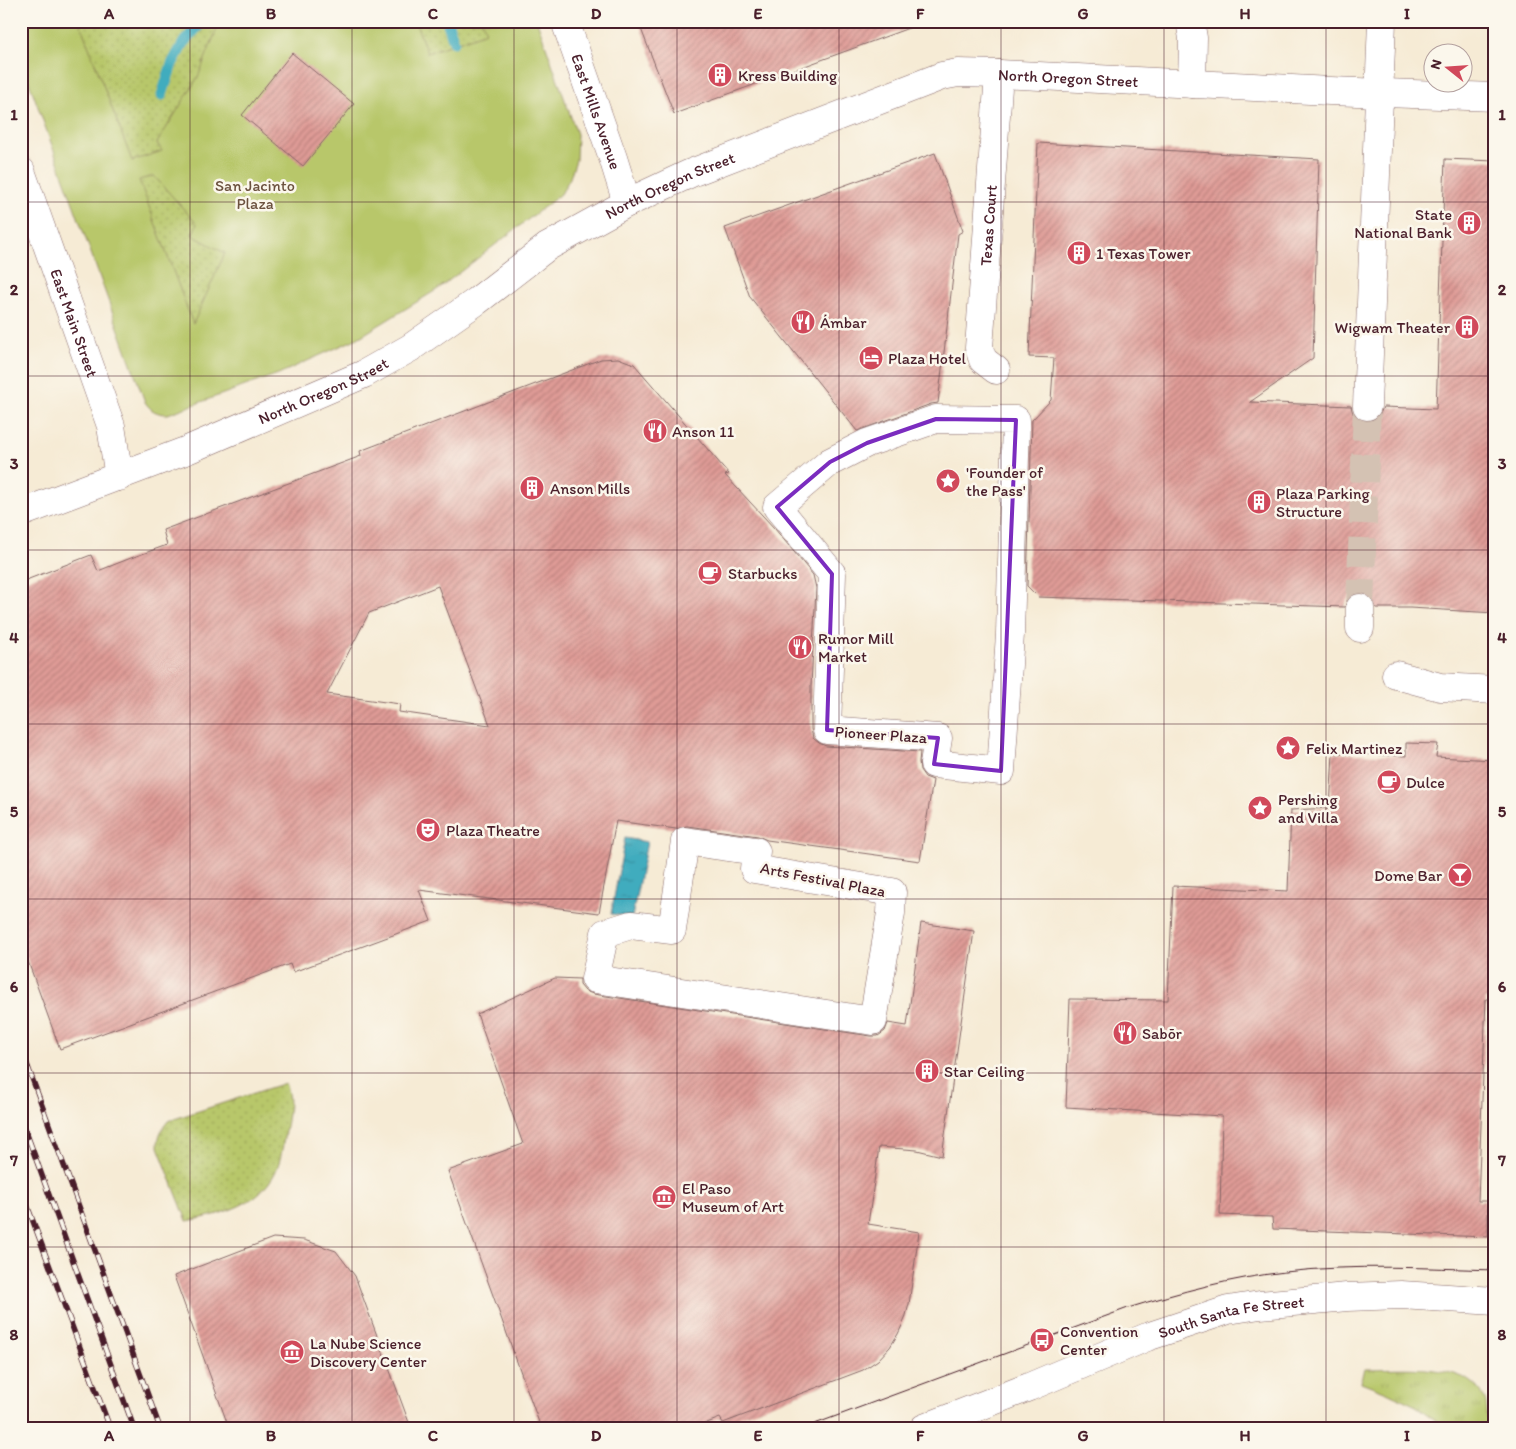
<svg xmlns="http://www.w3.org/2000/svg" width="1516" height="1449" font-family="Itim,sans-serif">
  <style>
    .grass { fill: url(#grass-tufts); stroke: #81734a }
    .park { fill: #b8c76a; stroke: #81734a }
    .garden { fill: url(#garden-dots); stroke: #81734a }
    .water { fill: url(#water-ripples); stroke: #456674 }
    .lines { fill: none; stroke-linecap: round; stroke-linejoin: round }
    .stream { stroke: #40acbe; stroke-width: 11 }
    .building { fill: url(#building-hatch); fill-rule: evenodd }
    .minor-tunnel { stroke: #d4c2b3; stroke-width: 28; stroke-dasharray: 28 14; stroke-linecap: butt }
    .minor-casing { stroke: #866666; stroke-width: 29 }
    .major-casing { stroke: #866666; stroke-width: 29 }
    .minor { stroke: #fff; stroke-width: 28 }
    .major { stroke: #fff; stroke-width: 28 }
    .tram { stroke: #4a1f2b; stroke-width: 1 }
    .rail-casing { stroke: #4a1f2b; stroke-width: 5.5 }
    .rail { stroke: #fbf7ec; stroke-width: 4; stroke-dasharray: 11; stroke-linecap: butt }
    .marked { fill: none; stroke: #7b2cbf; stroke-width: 4; stroke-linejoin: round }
    .grid { fill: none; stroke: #4a1f2b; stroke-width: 1; stroke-opacity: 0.55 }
    .labels { text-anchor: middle; stroke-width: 5; stroke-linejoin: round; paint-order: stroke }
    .poi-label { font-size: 16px; fill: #4a1f2b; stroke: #fbf7ec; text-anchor: start }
    .street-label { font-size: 16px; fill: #4a1f2b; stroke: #fbf7ec }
    .park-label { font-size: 16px; fill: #6b513e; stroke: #fbf7ec }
    .neatline { fill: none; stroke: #4a1f2b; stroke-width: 2 }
    .grid-label { font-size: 16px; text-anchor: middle; font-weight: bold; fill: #4a1f2b }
  </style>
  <defs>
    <pattern id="grass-tufts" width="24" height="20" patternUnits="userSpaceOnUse" patternTransform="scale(1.25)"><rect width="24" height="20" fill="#b8c76a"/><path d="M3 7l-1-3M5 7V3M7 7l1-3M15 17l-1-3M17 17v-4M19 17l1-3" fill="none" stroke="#a0aa5c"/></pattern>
    <pattern id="garden-dots" width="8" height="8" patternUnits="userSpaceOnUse" patternTransform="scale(1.25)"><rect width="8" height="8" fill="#b8c76a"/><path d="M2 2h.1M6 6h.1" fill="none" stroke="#a0aa5c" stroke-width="1.8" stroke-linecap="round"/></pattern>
    <pattern id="water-ripples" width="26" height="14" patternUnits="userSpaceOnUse" patternTransform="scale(1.25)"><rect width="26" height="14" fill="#40acbe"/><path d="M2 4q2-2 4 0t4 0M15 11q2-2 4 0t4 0" fill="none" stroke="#388b9b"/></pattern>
    <pattern id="building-hatch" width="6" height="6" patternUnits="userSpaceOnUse" patternTransform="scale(1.25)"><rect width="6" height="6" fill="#df9b96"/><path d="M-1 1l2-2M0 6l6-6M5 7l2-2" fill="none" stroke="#b77e7b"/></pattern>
  </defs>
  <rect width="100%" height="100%" fill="#fbf7ec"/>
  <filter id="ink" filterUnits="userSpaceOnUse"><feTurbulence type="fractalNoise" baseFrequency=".02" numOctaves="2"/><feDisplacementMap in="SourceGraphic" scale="10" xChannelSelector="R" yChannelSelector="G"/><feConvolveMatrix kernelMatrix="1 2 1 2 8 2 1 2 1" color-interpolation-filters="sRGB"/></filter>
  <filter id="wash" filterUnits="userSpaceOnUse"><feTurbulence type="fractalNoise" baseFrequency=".0096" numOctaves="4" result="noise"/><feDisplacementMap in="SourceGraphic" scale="20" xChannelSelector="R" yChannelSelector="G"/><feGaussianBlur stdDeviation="1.12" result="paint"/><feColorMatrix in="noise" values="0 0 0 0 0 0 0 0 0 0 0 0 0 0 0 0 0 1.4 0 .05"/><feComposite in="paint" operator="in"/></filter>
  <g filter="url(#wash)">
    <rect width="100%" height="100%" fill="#f6ebd5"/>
    <path class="grass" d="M1365,1369C1397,1369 1469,1361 1484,1397C1488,1407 1487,1417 1487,1428H1446L1416,1406L1387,1392L1361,1382Z"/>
    <path class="park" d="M21,21H537L577,134L576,160L570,178L561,194L438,289L358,338L281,373L168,414C157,414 151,411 145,402L21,60Z"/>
    <g class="garden">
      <path d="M79,21H220L198,77L157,143L162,151L132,161Z"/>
      <path d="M415,21H482L486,32L427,53Z"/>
      <path d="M154,176L197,224L192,235L225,253L193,324L139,180Z"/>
      <path d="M285,1083C292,1098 288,1115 285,1132C283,1142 282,1155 278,1166C265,1203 222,1215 187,1221L158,1147C158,1136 161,1130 168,1121Z"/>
    </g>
    <path class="water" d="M625,838L647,842L632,917L611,914Z"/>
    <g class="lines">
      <g class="stream">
        <path d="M447,21L454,42"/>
        <path d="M162,95L172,64L184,42L203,21"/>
      </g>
    </g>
    <g id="blocks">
      <g class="building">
        <path d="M638,21H916L917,25L674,114Z"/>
        <path d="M292,53L354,104L303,166L242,115Z"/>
        <path d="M1038,143L1319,159L1313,358L1250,402L1351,406L1353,414L1359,419L1366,422L1375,420L1380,414L1383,407L1436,409L1445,159L1495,161V613L1410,608H1376L1373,600L1367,594L1360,592L1352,595L1347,600L1345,607L1038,597L1027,586L1032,420L1051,400L1054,358L1029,357Z"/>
        <path d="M935,153L963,231L958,234L938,403L931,404L857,431L750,297L725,228Z"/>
        <path d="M618,358L634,364L729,474L725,475L775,529L813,575L816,588L811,686V729L813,738L819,743L826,746L920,752L919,762L920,770L925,777L933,780L920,861L767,840L758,836L687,826L676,829L616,821L599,913L419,890L431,921L293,972L290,964L60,1049L21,942V582L91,555L98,571L131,558L167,545L163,530L361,456L360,451L601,359ZM438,586L490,725L399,712L400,704L327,694L369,613Z"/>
        <path d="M1406,743L1438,744L1436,757L1495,760V999H1486L1478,1201H1488V1237L1273,1229L1272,1217L1220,1215L1222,1116L1066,1107L1070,999L1168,1000L1173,886L1288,891L1291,810L1330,808L1333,753L1406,756Z"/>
        <path d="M921,923L974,931L942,1156L917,1150L879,1147L868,1224L919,1232L909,1304L905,1319L898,1334L890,1347L878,1360L863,1370L723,1423L720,1418L694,1428H541L448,1171L523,1144L477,1014L555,978L580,979V985L585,991L593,994L871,1036H878L885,1031L888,1023L907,1026Z"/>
        <path d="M273,1238L304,1240L336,1251L355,1276L411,1428H229L174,1276Z"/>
      </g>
    </g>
  </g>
  <g filter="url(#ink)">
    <use href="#blocks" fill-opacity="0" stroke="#866666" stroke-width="1"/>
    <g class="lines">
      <path class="minor-tunnel" d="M1360,608L1367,406"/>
      <defs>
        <g id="minor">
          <path id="s1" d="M565,21L613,158L627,203"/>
          <path d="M1190,21L1193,38L1192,84"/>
          <path id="s2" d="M21,171L111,426L119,477"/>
          <path id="s3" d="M996,370L983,360L979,348L999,74"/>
          <path d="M1367,406L1382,21"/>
          <path d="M936,419L1016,420L1010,634L1001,771L934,764L938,738L827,730L832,574L777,507L830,462L867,443Z"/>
          <path id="s4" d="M21,513L185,451L364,374L410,348L477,301L547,247L627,203L691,173L942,76L958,73L999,74L1330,91L1495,97"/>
          <path d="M1360,628V608"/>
          <path d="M1396,675L1440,687L1495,690"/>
          <path d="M685,841L756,851L754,869L892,892L891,913L873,1021L595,979L605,933L631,925L672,930Z"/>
        </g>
        <g id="major">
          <path id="s5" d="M924,1428L1029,1387L1147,1337L1228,1310L1260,1305L1347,1297L1401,1295L1495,1301"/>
        </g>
      </defs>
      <use href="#minor" class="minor-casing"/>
      <use href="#major" class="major-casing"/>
      <use href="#minor" class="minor"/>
      <use href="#major" class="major"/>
      <path class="tram" d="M804,1428L1128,1308C1180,1292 1231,1278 1285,1272C1354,1264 1425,1268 1495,1270"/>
      <defs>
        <g id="rail">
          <path d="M21,1048L160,1428"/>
          <path d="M21,1118L134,1428"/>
          <path d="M21,1189L110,1428"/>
        </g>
      </defs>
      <use href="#rail" class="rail-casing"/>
      <use href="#rail" class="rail"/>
    </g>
  </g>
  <path class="marked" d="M936,419L1016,420L1001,771L934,764L938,738L827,730L832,574L777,507L830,462L867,443Z"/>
  <path class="grid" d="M190,21V1428M352,21V1428M514,21V1428M677,21V1428M839,21V1428M1001,21V1428M1164,21V1428M1326,21V1428M21,202H1495M21,376H1495M21,550H1495M21,724H1495M21,899H1495M21,1073H1495M21,1247H1495"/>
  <defs>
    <symbol id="building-disc" viewBox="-11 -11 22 22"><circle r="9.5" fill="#d1495b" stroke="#fbf7ec"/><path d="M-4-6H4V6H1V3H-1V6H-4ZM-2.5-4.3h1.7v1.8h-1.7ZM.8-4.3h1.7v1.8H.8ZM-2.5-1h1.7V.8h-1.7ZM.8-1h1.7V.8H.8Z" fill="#fff"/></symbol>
    <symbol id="restaurant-disc" viewBox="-11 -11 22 22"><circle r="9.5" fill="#d1495b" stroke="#fbf7ec"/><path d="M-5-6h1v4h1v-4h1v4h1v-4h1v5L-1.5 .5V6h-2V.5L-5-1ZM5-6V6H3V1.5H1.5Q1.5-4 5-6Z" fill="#fff"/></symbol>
    <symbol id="hotel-disc" viewBox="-11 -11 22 22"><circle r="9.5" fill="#d1495b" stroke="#fbf7ec"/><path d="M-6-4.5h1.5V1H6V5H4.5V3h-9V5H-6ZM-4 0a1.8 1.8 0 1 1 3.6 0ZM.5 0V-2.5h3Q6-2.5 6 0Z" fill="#fff"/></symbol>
    <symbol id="sight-disc" viewBox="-11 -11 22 22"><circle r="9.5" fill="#d1495b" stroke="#fbf7ec"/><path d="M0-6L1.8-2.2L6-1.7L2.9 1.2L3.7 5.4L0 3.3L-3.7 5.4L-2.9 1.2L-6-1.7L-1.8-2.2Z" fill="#fff"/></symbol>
    <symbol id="cafe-disc" viewBox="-11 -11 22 22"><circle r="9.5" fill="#d1495b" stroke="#fbf7ec"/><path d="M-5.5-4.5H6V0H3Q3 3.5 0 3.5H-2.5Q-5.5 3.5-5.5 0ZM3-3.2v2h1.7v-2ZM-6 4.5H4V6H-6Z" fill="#fff"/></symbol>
    <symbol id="theatre-disc" viewBox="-11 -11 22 22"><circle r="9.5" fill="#d1495b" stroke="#fbf7ec"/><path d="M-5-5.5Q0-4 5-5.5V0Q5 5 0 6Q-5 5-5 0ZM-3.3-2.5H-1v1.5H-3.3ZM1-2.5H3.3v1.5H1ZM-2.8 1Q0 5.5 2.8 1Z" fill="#fff"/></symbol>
    <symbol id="bar-disc" viewBox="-11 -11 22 22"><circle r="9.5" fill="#d1495b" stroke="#fbf7ec"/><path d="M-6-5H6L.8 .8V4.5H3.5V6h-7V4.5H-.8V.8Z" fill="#fff"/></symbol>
    <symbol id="museum-disc" viewBox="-11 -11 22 22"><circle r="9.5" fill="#d1495b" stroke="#fbf7ec"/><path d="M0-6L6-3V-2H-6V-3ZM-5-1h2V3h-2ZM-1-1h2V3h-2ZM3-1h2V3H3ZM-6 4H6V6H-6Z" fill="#fff"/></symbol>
    <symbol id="bus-disc" viewBox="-11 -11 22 22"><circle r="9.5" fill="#d1495b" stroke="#fbf7ec"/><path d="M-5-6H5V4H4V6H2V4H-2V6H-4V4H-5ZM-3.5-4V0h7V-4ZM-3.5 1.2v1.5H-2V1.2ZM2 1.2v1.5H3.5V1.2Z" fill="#fff"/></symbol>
  </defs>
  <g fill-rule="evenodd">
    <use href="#building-disc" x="706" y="61" width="28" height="28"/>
    <use href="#building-disc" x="1455" y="209" width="28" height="28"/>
    <use href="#building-disc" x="1065" y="239" width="28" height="28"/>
    <use href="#restaurant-disc" x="789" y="308" width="28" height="28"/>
    <use href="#building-disc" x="1453" y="313" width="28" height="28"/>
    <use href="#hotel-disc" x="857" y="344" width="28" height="28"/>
    <use href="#restaurant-disc" x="641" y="417" width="28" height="28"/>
    <use href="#sight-disc" x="934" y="467" width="28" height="28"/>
    <use href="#building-disc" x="518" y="474" width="28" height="28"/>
    <use href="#building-disc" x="1245" y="488" width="28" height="28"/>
    <use href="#cafe-disc" x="696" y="559" width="28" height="28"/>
    <use href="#restaurant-disc" x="786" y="633" width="28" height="28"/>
    <use href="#sight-disc" x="1274" y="734" width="28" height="28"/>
    <use href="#cafe-disc" x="1375" y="768" width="28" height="28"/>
    <use href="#sight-disc" x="1246" y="794" width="28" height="28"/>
    <use href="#theatre-disc" x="414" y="816" width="28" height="28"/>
    <use href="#bar-disc" x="1446" y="861" width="28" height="28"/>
    <use href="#restaurant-disc" x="1111" y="1019" width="28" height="28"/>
    <use href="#building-disc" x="913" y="1057" width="28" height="28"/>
    <use href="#museum-disc" x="650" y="1183" width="28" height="28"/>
    <use href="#bus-disc" x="1028" y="1326" width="28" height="28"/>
    <use href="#museum-disc" x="278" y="1338" width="28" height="28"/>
  </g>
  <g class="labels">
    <g class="poi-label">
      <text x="738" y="81">Kress Building</text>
      <text x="1452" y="220" text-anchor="end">State<tspan x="1452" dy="18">National Bank</tspan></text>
      <text x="1096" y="259">1 Texas Tower</text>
      <text x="820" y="328">Ámbar</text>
      <text x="1450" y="333" text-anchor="end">Wigwam Theater</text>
      <text x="888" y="364">Plaza Hotel</text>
      <text x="672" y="437">Anson 11</text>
      <text x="966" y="478">'Founder of<tspan x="966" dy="18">the Pass'</tspan></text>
      <text x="550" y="494">Anson Mills</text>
      <text x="1276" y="499">Plaza Parking<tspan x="1276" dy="18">Structure</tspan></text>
      <text x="728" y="579">Starbucks</text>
      <text x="818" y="644">Rumor Mill<tspan x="818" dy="18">Market</tspan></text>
      <text x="1306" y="754">Felix Martinez</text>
      <text x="1406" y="788">Dulce</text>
      <text x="1278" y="805">Pershing<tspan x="1278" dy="18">and Villa</tspan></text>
      <text x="446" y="836">Plaza Theatre</text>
      <text x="1442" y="881" text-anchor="end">Dome Bar</text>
      <text x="1142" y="1039">Sabōr</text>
      <text x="944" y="1077">Star Ceiling</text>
      <text x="682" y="1194">El Paso<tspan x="682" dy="18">Museum of Art</tspan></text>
      <text x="1060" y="1337">Convention<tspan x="1060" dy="18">Center</tspan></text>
      <text x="310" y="1349">La Nube Science<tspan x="310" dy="18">Discovery Center</tspan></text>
    </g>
    <g class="street-label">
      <text dy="6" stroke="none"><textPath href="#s4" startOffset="1151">North Oregon Street</textPath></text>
      <text dy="6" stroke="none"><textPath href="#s1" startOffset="96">East Mills Avenue</textPath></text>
      <text dy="6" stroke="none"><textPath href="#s4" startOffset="731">North Oregon Street</textPath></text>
      <text dy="6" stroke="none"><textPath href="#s3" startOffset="152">Texas Court</textPath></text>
      <text dy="6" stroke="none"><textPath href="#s2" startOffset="161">East Main Street</textPath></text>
      <text dy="6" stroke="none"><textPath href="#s4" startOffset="326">North Oregon Street</textPath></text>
      <text transform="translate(881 734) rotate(4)" y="6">Pioneer Plaza</text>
      <text transform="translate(823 879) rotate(11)" y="6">Arts Festival Plaza</text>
      <text dy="6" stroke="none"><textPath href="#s5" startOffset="328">South Santa Fe Street</textPath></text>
    </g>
    <g class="park-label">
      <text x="255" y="191">San Jacinto<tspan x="255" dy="18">Plaza</tspan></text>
    </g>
  </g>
  <rect width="1516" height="1449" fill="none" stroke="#fbf7ec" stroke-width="55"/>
  <g transform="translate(1448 68) rotate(287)"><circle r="24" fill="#fbf7ec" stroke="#b4a19f"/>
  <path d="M0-4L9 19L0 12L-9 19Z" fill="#d1495b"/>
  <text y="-8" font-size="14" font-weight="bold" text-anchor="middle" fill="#4a1f2b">N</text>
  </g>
  <rect x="28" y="28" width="1460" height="1394" class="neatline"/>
  <g class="grid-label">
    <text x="109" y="19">A</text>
    <text x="271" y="19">B</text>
    <text x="433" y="19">C</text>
    <text x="596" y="19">D</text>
    <text x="758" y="19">E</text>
    <text x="920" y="19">F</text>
    <text x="1083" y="19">G</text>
    <text x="1245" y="19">H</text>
    <text x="1407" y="19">I</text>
    <text x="14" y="120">1</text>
    <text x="1502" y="120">1</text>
    <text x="14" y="295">2</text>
    <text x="1502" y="295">2</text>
    <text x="14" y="469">3</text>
    <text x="1502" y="469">3</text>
    <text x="14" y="643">4</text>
    <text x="1502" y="643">4</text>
    <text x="14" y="817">5</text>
    <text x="1502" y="817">5</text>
    <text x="14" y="992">6</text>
    <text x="1502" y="992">6</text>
    <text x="14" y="1166">7</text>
    <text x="1502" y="1166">7</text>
    <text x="14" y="1340">8</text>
    <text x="1502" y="1340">8</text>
    <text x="109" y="1441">A</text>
    <text x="271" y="1441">B</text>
    <text x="433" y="1441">C</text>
    <text x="596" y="1441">D</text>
    <text x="758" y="1441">E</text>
    <text x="920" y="1441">F</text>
    <text x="1083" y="1441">G</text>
    <text x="1245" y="1441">H</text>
    <text x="1407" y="1441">I</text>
  </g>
</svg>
